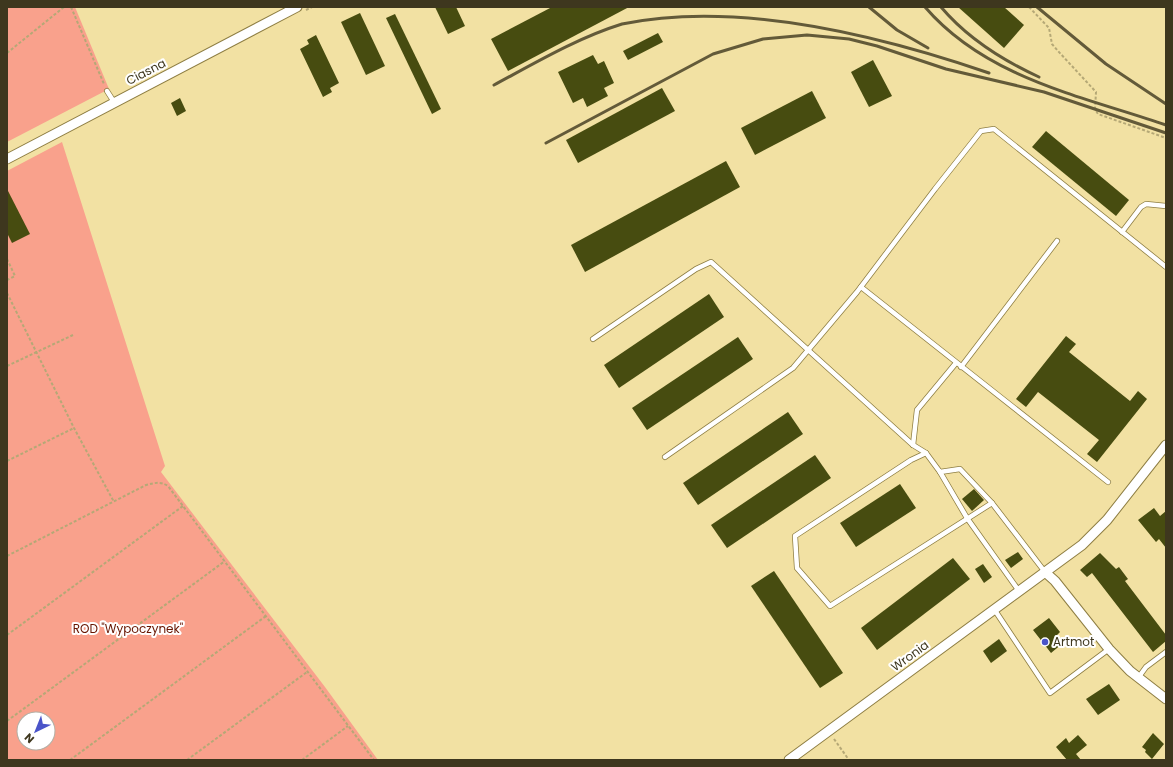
<svg xmlns="http://www.w3.org/2000/svg" width="1173" height="767" font-family="Poppins,sans-serif">
  <style>
    .green { fill: #f9a18c; fill-rule: evenodd }
    .building { fill: #474c10 }
    .lines { fill: none; stroke-linecap: round; stroke-linejoin: round }
    .lane-casing { stroke: #8e7e43; stroke-width: 6 }
    .street-casing { stroke: #8e7e43; stroke-width: 11 }
    .path { stroke: #b5a876; stroke-width: 2; stroke-dasharray: 3 2; stroke-linecap: butt }
    .lane { stroke: #fff; stroke-width: 4.5 }
    .street { stroke: #fff; stroke-width: 9 }
    .rail { stroke: #635a39; stroke-width: 3 }
    .poi-dot { fill: #4a54c9; stroke: #fff; stroke-width: 1.5 }
    .labels { text-anchor: middle; stroke-width: 4; stroke-linejoin: round; paint-order: stroke }
    .street-label { font-size: 12px; fill: #3e371e; stroke: #fff }
    .park-label { font-size: 12px; fill: #681501; stroke: #fff }
    .poi-label { font-size: 12px; fill: #3e371e; stroke: #fff; text-anchor: start }
  </style>
  <rect width="100%" height="100%" fill="#f2e1a3"/>
  <g class="green">
    <path d="M7,7H75L109,89L7,142Z"/>
    <path d="M62,142L165,466L161,472L325,687L378,760H7V171ZM24,719H48V743H24Z"/>
  </g>
  <g class="building">
    <path d="M435,7H456L465,26L448,34Z"/>
    <path d="M552,7H629L508,71L491,39Z"/>
    <path d="M958,7H1004L1024,25L1004,48Z"/>
    <path d="M360,13L385,66L366,75L341,22Z"/>
    <path d="M395,14L441,109L432,114L386,18Z"/>
    <path d="M658,33L663,42L628,60L623,51Z"/>
    <path d="M316,35L339,83L330,88L332,92L323,97L300,49L309,44L307,40Z"/>
    <path d="M593,55L598,64L604,61L614,83L604,88L608,96L587,107L583,98L573,103L558,72Z"/>
    <path d="M873,60L892,96L869,107L851,72Z"/>
    <path d="M662,88L675,111L578,163L566,140Z"/>
    <path d="M812,91L826,118L755,155L741,128Z"/>
    <path d="M180,98L186,111L177,116L171,103Z"/>
    <path d="M1046,131L1129,200L1116,216L1032,147Z"/>
    <path d="M726,161L740,187L585,272L571,245Z"/>
    <path d="M7,189L30,234L12,243L7,233Z"/>
    <path d="M709,294L724,317L619,388L604,365Z"/>
    <path d="M1066,336L1076,344L1069,352L1130,401L1138,391L1147,399L1097,462L1087,454L1099,440L1038,392L1026,407L1016,399Z"/>
    <path d="M738,337L753,359L647,430L632,408Z"/>
    <path d="M788,412L803,434L698,505L683,483Z"/>
    <path d="M815,455L831,478L727,548L711,525Z"/>
    <path d="M900,484L916,508L856,547L840,523Z"/>
    <path d="M974,489L984,500L972,511L962,499Z"/>
    <path d="M1154,508L1160,516L1166,511V548L1159,539L1156,542L1138,520Z"/>
    <path d="M1018,552L1023,559L1011,568L1005,560Z"/>
    <path d="M1100,553L1116,569L1119,567L1128,579L1125,581L1166,635V641L1153,652L1092,573L1087,577L1080,570Z"/>
    <path d="M953,558L970,579L877,650L861,628Z"/>
    <path d="M983,564L992,577L984,583L975,569Z"/>
    <path d="M774,571L843,673L820,688L751,586Z"/>
    <path d="M1049,618L1060,632L1057,635L1063,643L1051,653L1033,630Z"/>
    <path d="M999,639L1007,651L991,663L983,651Z"/>
    <path d="M1109,684L1120,700L1098,715L1086,699Z"/>
    <path d="M1153,733L1164,744L1152,759L1145,752L1146,750L1142,747Z"/>
    <path d="M1078,735L1087,745L1076,754L1081,760H1067L1056,747L1066,738L1069,743Z"/>
  </g>
  <g class="lines">
    <defs>
      <g id="lane">
        <path d="M107,91L114,102"/>
        <path d="M1122,232L1141,207L1146,204L1166,206"/>
        <path d="M861,287L1108,482"/>
        <path d="M593,339L696,269L711,262L913,445L926,453L940,472L960,469L992,503L1045,572"/>
        <path d="M961,367L1057,241"/>
        <path d="M913,445L917,410L956,363"/>
        <path d="M926,453L911,460L795,536L797,568L830,606L992,503"/>
        <path d="M665,457L793,368L857,292L935,189L981,131L994,129L1166,267"/>
        <path d="M940,472L967,518L1019,591"/>
        <path d="M994,609L1050,693L1109,649"/>
        <path d="M1138,678L1146,667L1166,652"/>
      </g>
      <g id="street">
        <path d="M7,159L297,7"/>
        <path d="M1045,572L1055,581L1109,649L1130,671L1166,699"/>
        <path d="M789,760L1082,545L1107,520L1166,445"/>
      </g>
    </defs>
    <use href="#lane" class="lane-casing"/>
    <use href="#street" class="street-casing"/>
    <g class="path">
      <path d="M71,7L104,84"/>
      <path d="M1029,7L1049,28L1052,44L1058,51L1096,92L1095,109L1098,114L1166,138"/>
      <path d="M306,10L312,7"/>
      <path d="M7,53L64,7"/>
      <path d="M7,259L15,276L7,280"/>
      <path d="M7,293L74,428L114,502"/>
      <path d="M7,366L73,335"/>
      <path d="M7,461L74,428"/>
      <path d="M7,556L146,485C155,483 160,481 168,486L374,760"/>
      <path d="M7,635L183,506"/>
      <path d="M7,721L225,561"/>
      <path d="M834,739L849,760"/>
      <path d="M70,760L266,616"/>
      <path d="M187,760L307,672"/>
      <path d="M302,760L348,726"/>
    </g>
    <use href="#lane" class="lane"/>
    <use href="#street" class="street"/>
    <g class="rail">
      <path d="M869,7L897,30L928,48"/>
      <path d="M925,7C986,78 1081,96 1166,125"/>
      <path d="M941,7C968,39 1002,60 1039,77"/>
      <path d="M1037,7L1106,64L1166,104"/>
      <path d="M494,85C535,63 577,38 622,24C738,0 878,35 989,73"/>
      <path d="M546,143L713,54L763,39L807,35L849,39L877,46L946,69L1044,92L1166,133"/>
    </g>
  </g>
  <circle class="poi-dot" cx="1045" cy="642" r="4"/>
  <g class="labels">
    <g class="street-label">
      <text transform="translate(146 72) rotate(-27)" y="4">Ciasna</text>
      <text transform="translate(910 656) rotate(-36)" y="4">Wronia</text>
    </g>
    <g class="park-label">
      <text x="128" y="633">ROD "Wypoczynek"</text>
    </g>
    <g class="poi-label">
      <text x="1053" y="646">Artmot</text>
    </g>
  </g>
  <rect width="1173" height="767" fill="none" stroke="#3e371e" stroke-width="16"/>
  <g transform="translate(36 731) rotate(223)"><circle r="19" fill="#ffffff" stroke="#b2afa5"/>
  <path d="M0-3L7 15L0 10L-7 15Z" fill="#4a54c9"/>
  <text y="-6" font-size="11" font-weight="bold" text-anchor="middle" fill="#3e371e">N</text>
  </g>
</svg>
